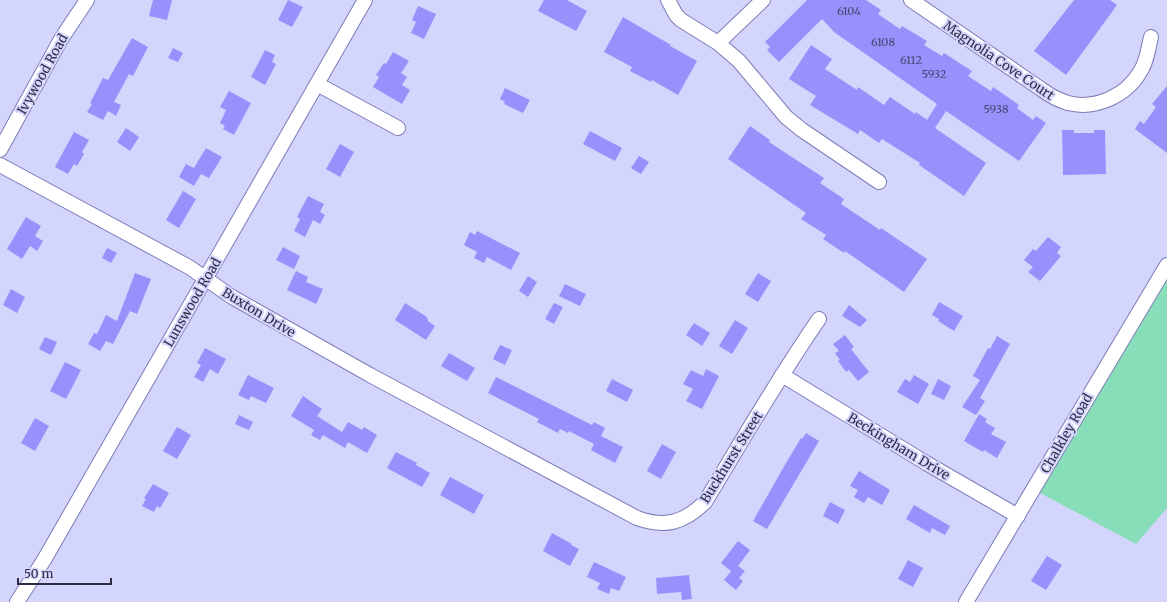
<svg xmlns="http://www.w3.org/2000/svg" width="1167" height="602" font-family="Merriweather,serif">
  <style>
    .green { fill: #88deb9 }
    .building { fill: #9891fb }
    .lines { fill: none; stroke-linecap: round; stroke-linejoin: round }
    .minor-casing { stroke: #7d7bb8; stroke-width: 16 }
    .minor { stroke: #fff; stroke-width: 14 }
    .labels { text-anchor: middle; stroke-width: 4; stroke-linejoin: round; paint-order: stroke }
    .number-label { font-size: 11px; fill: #484673 }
    .street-label { font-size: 13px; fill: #2d2d46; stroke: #d4d5fd }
  </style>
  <rect width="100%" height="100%" fill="#d4d5fd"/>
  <path class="green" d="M1167,276V508L1136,544L1038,492Z"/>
  <g class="building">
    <path d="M153,0H172L167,20L149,16Z"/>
    <path d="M288,0L303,7L292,27L278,20Z"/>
    <path d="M544,0H567L587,11L576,31L538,11Z"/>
    <path d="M807,0H866L881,10L878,14L900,29L902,26L927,41L924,45L942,56L944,53L972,71L968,76L991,91L993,87L1019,105L1017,108L1033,120L1036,116L1046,123L1019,161L946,111L935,128L986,163L964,196L919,165L920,163L882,139L879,143L860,130L858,134L810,105L816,96L789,79L811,45L832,59L825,69L857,90L858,87L884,105L890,97L915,114L916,112L927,120L937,104L834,32L822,19L779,62L767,50L770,47L765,42Z"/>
    <path d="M1074,0H1110L1117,5L1066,75L1034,51Z"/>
    <path d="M418,6L436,14L424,39L411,33L416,22L412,20Z"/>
    <path d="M623,17L671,45L670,46L697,61L678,95L652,80L651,82L630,71L632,67L604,52Z"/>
    <path d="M132,38L148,47L133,76L129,74L114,102L121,105L116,116L108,111L103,120L87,112L92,104L90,103L103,78L108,80Z"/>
    <path d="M173,48L183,53L178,62L168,58Z"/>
    <path d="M265,50L275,55L272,62L276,64L265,85L251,77Z"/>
    <path d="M393,52L409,61L401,73L407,77L402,85L410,90L402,104L373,87L379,77L376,75L384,63L386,64Z"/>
    <path d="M1167,86V153L1135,129L1140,121L1144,124L1156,107L1152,104Z"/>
    <path d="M505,88L530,100L523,113L504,104L505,102L500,99Z"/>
    <path d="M229,91L251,103L234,135L223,129L225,126L220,123L226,110L220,107Z"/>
    <path d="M750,126L770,140L769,142L824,178L820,183L844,199L841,204L880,230L881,228L927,259L904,292L845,251L844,253L823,239L826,235L801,219L806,213L728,159Z"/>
    <path d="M126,128L139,137L130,151L117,142Z"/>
    <path d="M1062,130H1074V133H1094V130H1105L1106,174L1063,175Z"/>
    <path d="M590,131L622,148L615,161L583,144Z"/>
    <path d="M74,132L89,140L82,152L84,154L77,166L74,164L68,174L55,167Z"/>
    <path d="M340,144L354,152L340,177L326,169Z"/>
    <path d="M206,148L222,157L209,178L201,174L194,186L179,177L186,164L194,168Z"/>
    <path d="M639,156L649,162L641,174L631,168Z"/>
    <path d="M183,191L196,199L179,228L166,220Z"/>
    <path d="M308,196L324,204L320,212L325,215L320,224L313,220L305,237L294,231L300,219L297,217Z"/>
    <path d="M26,217L41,226L35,236L43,241L37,251L30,246L22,259L7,249Z"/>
    <path d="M477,231L520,253L511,270L487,257L484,263L474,258L477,252L464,245L470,232L475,235Z"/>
    <path d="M1048,237L1061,247L1057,253L1061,256L1040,281L1028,272L1033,267L1024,260L1033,249L1036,251Z"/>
    <path d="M283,247L300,256L294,269L276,260Z"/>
    <path d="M107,248L117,253L111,263L102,258Z"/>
    <path d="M296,271L308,277L306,282L323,289L316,304L287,290Z"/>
    <path d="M135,273L151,279L137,314L130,311L113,344L106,341L100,351L88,344L94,333L97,334L106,315L117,321Z"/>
    <path d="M758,273L771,281L758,302L745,294Z"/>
    <path d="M528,276L537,282L528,297L519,291Z"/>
    <path d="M565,284L586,294L580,306L559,296Z"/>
    <path d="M11,289L25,297L17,313L3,305Z"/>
    <path d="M939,302L963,316L954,331L938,321L939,319L932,315Z"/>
    <path d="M405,303L427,317L428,321L435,326L426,340L395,320Z"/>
    <path d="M554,303L563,307L554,324L545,319Z"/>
    <path d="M849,305L867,320L860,327L842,316Z"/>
    <path d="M735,320L748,328L732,354L719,346Z"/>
    <path d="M694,323L710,333L702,346L686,335Z"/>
    <path d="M845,335L854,347L851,349L869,372L858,381L849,370L846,372L838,361L840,360L835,353L839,351L833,344Z"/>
    <path d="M997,336L1010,344L980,398L985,401L976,415L962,407L980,380L973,376L988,348L990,349Z"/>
    <path d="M45,337L57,342L51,355L39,349Z"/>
    <path d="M500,345L512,350L505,365L493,359Z"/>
    <path d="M205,348L226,359L218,374L210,369L203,382L194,377L201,365L197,363Z"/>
    <path d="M449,353L475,368L467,381L441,366Z"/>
    <path d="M65,362L81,370L66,399L50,391Z"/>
    <path d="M706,369L719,376L702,409L686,401L693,389L683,384L691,370L703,376Z"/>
    <path d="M248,375L274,388L266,403L251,396L249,400L238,395Z"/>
    <path d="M914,375L929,384L918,404L897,392L905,379L910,382Z"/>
    <path d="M496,377L592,425L594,422L605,428L601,436L623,447L615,463L591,450L594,444L569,431L568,433L560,429L558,433L537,422L539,419L488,393Z"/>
    <path d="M612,379L633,390L627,402L606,391Z"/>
    <path d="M938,379L951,386L944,400L931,394Z"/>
    <path d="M303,396L322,409L317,416L342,432L348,422L362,430L364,427L377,435L367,453L348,442L345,448L323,435L320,440L311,435L314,430L291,416Z"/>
    <path d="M979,414L987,419L985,422L995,428L991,434L1006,442L997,458L984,450L983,452L964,441Z"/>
    <path d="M239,415L253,422L249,430L235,424Z"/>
    <path d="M35,418L49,426L35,451L21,443Z"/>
    <path d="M177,427L191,435L177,459L163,451Z"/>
    <path d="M806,433L819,441L767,529L753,521L786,463L801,438L802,439Z"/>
    <path d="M662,444L676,452L661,479L647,471Z"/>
    <path d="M396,452L417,463L416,465L430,473L422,487L387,468Z"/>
    <path d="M859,471L890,490L882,505L868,497L864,503L854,497L858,490L850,486Z"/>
    <path d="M450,477L484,495L474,514L440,495Z"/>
    <path d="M153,484L169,493L160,508L157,506L154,512L142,506L146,499L144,498Z"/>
    <path d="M830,502L845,510L838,524L823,516Z"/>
    <path d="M914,505L950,526L945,535L932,528L930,533L906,519Z"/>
    <path d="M552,533L572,544L571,545L579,549L570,566L543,551Z"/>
    <path d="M738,541L750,550L738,566L745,571L739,578L743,581L736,590L724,580L731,571L721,563Z"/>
    <path d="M1047,556L1062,565L1046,590L1031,581Z"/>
    <path d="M908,560L923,568L913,587L898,579Z"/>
    <path d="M594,562L626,577L619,591L611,588L609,594L597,589L600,583L587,577Z"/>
    <path d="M689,575L692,599L682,600L681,592L657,594L656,578Z"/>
  </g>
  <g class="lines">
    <defs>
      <g id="minor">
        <path d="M668,0L676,15L681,20L718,43L739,61L786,117L802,130L879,182"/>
        <path d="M911,0L1041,89C1049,95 1058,100 1068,103C1095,110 1126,96 1140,72C1147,62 1148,49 1151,37"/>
        <path d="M718,43L763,0"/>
        <path d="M317,84L398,128"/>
        <path d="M0,150L61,39L87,0"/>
        <path d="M0,165L189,267L232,297L370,375L637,518C665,528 684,523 705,502C742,441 778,378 819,319"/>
        <path d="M782,375L926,463L1018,516"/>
        <path d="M17,602L44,560L365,0"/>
        <path d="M966,602L1167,265"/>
      </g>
    </defs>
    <use href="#minor" class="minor-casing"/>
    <use href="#minor" class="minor"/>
  </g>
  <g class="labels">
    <g class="number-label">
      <text x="849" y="15">6104</text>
      <text x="883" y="46">6108</text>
      <text x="911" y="64">6112</text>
      <text x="934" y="78">5932</text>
      <text x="996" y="113">5938</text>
    </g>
    <g class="street-label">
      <text transform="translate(999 60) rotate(34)" y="5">Magnolia Cove Court</text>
      <text transform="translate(42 74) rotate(-61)" y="5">Ivywood Road</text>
      <text transform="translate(192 302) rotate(-60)" y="5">Lunswood Road</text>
      <text transform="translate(259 312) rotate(31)" y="5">Buxton Drive</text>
      <text transform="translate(1066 433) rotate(-60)" y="5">Chalkley Road</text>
      <text transform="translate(899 446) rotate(31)" y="5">Beckingham Drive</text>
      <text transform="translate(731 457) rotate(-58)" y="5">Buckhurst Street</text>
    </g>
  </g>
  <path d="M18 578v6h93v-6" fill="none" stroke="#2d2d46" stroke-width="2"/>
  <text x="24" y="578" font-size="12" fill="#2d2d46" stroke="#d4d5fd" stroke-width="3" paint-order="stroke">50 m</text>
</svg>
